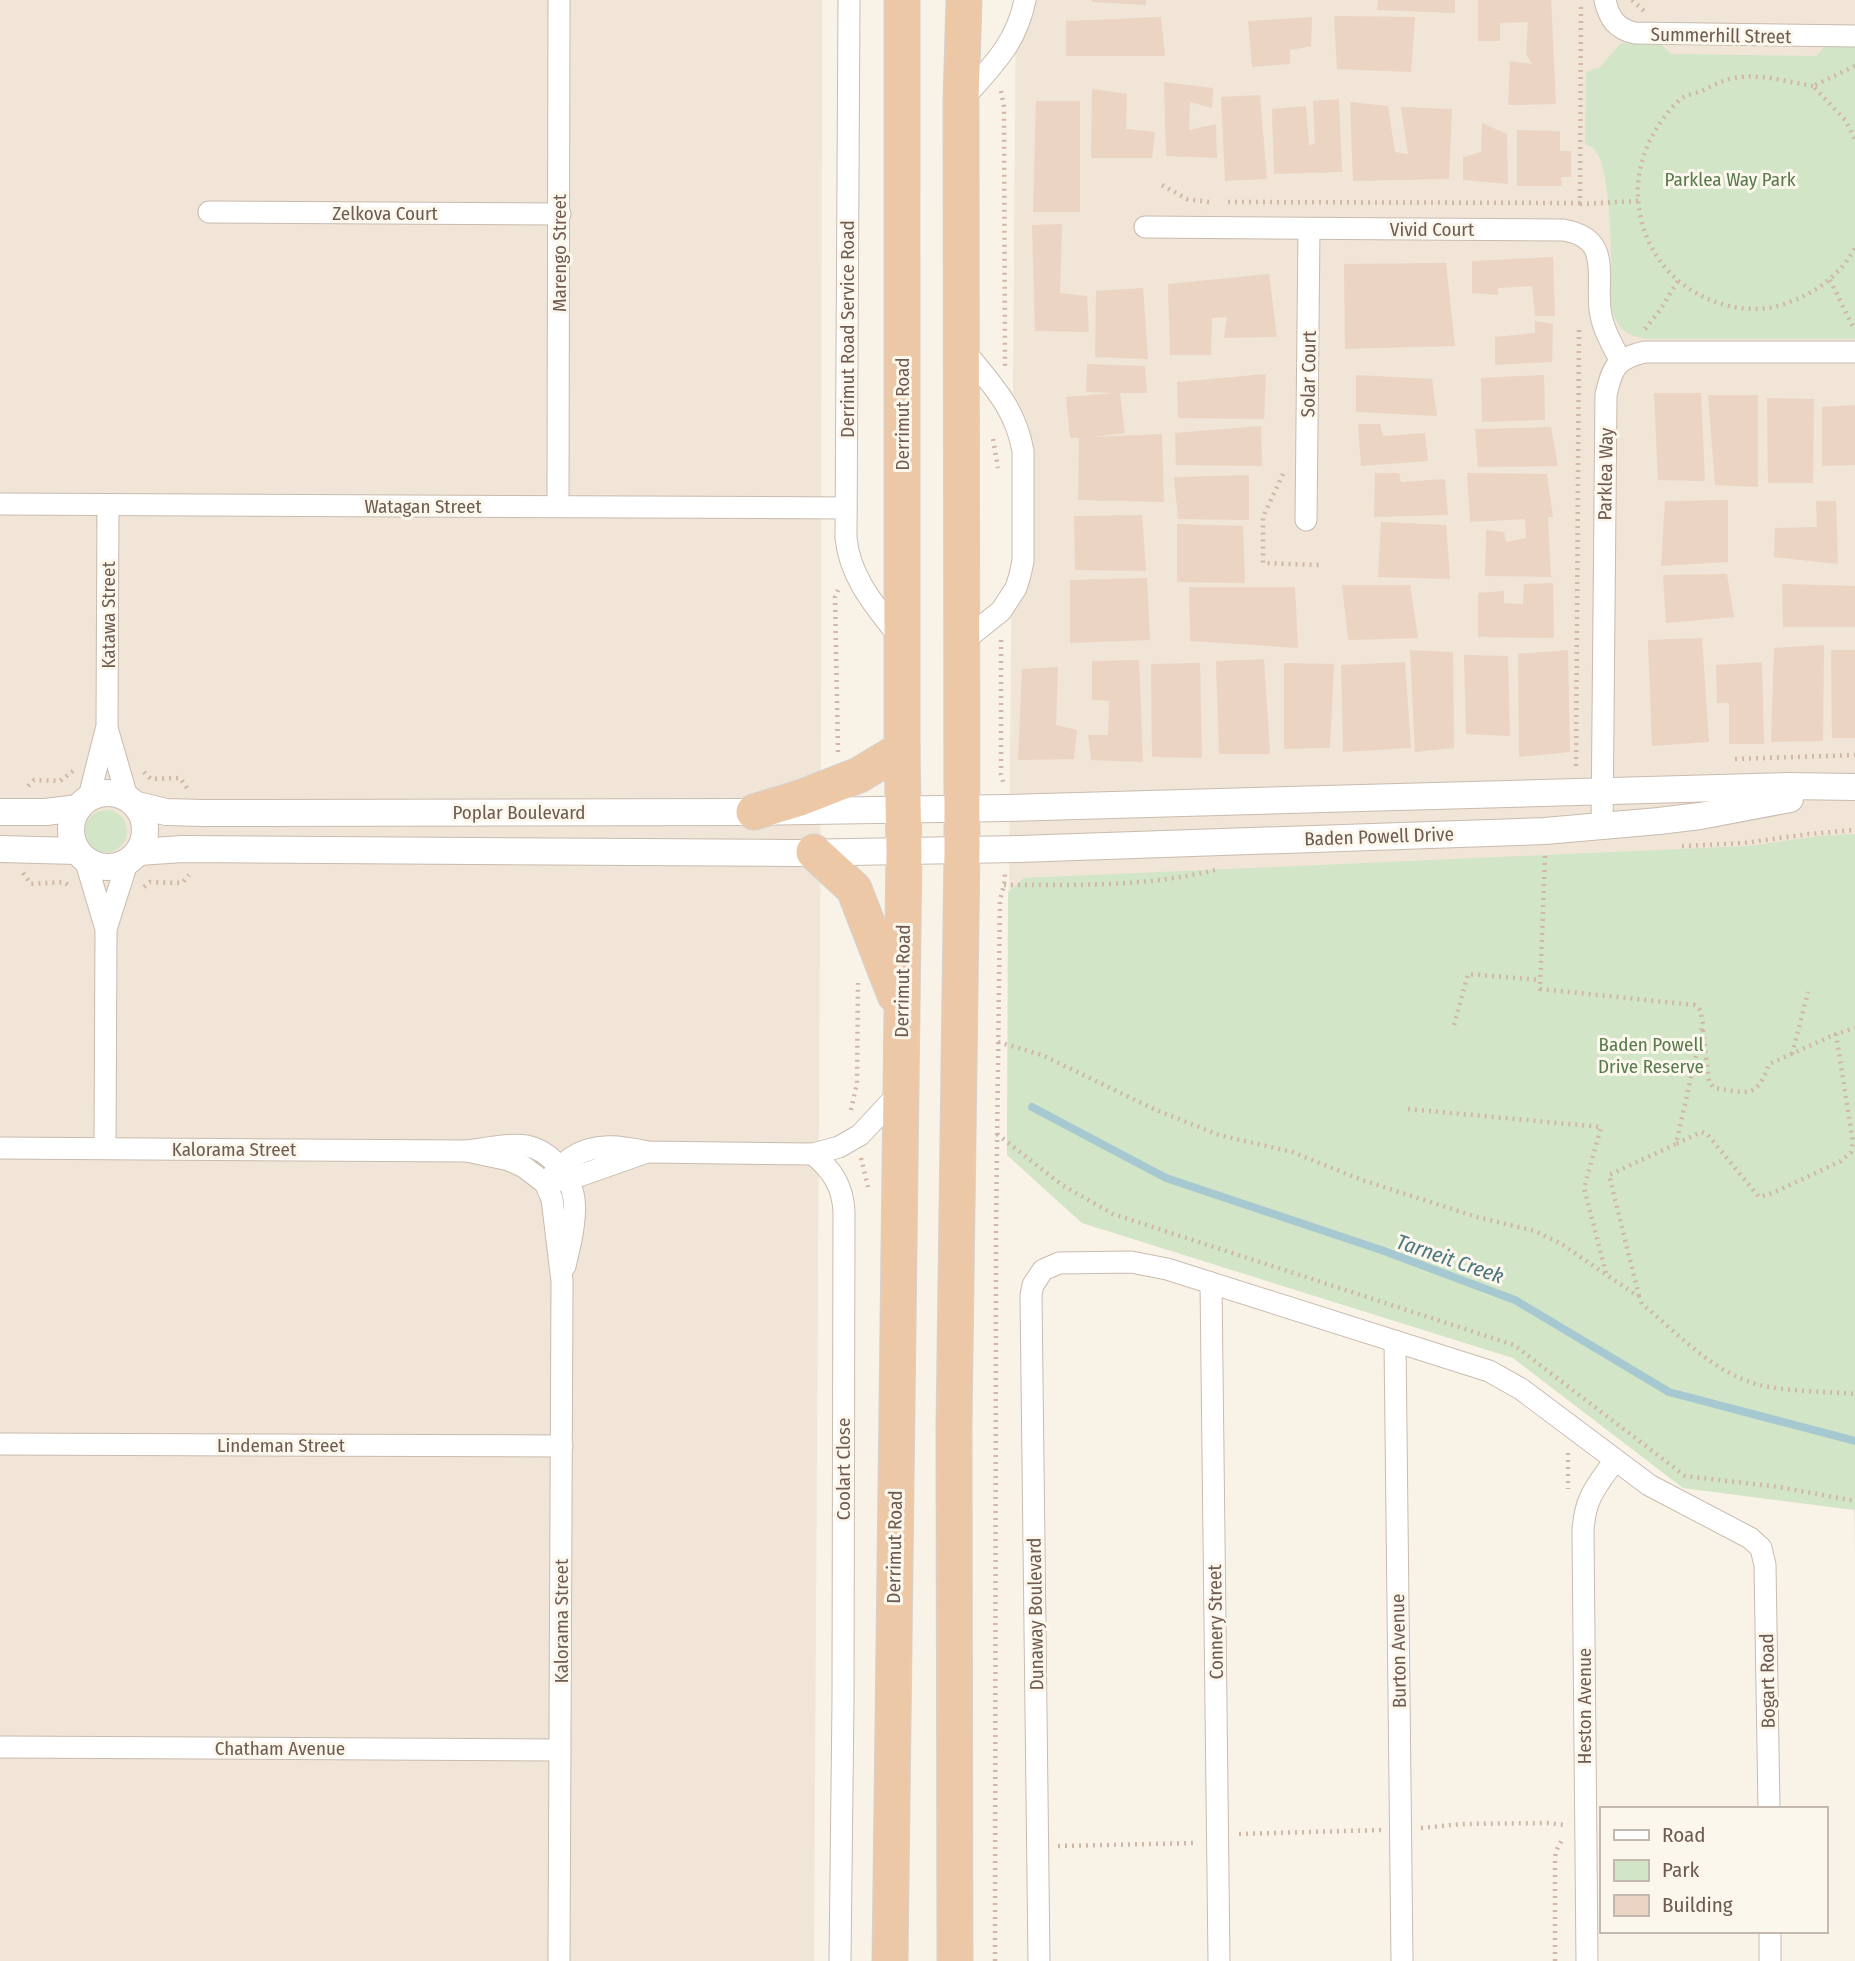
<svg xmlns="http://www.w3.org/2000/svg" width="1855" height="1961" font-family="'Fira Sans Condensed',sans-serif">
  <style>
    .residential { fill: #f0e5d7 }
    .green { fill: #d3e5c7 }
    .lines { fill: none; stroke-linecap: round; stroke-linejoin: round }
    .stream { stroke: #a6c9d1; stroke-width: 8 }
    .building { fill: #ebd4c2 }
    .minor-casing { stroke: #c9bbaf; stroke-width: 23 }
    .tertiary-casing { stroke: #c9bbaf; stroke-width: 28 }
    .trunk-casing { stroke: #d7d1ce; stroke-width: 37 }
    .path { stroke: #d0b7a6; stroke-width: 4.5; stroke-dasharray: 2 5; stroke-linecap: butt }
    .minor { stroke: #fff; stroke-width: 21 }
    .tertiary { stroke: #fff; stroke-width: 26 }
    .trunk { stroke: #edc8a7; stroke-width: 35 }
    .labels { text-anchor: middle; stroke-width: 6; stroke-linejoin: round; paint-order: stroke }
    .street-label { font-size: 19px; fill: #6f5b4f; stroke: #fcf7ed }
    .park-label { font-size: 19px; fill: #587a4c; stroke: #fcf7ed }
    .water-label { font-size: 21px; font-style: italic; fill: #4c7680; stroke: #fcf7ed }
  </style>
  <rect width="100%" height="100%" fill="#f9f3e7"/>
  <g class="residential">
    <path d="M0,0H822L821,764L814,1961H0Z"/>
    <path d="M1016,0H1855V1559L1854,1510L1683,1488L1513,1358L1082,1223L1007,1155Z"/>
  </g>
  <g class="green">
    <path d="M1621,43L1662,45L1671,54L1816,56L1825,46L1855,47V339H1647C1636,337 1626,335 1619,325C1605,307 1612,278 1611,256C1611,234 1609,164 1594,149C1591,146 1589,146 1585,144L1586,72L1600,67Z"/>
    <circle cx="106" cy="831" r="21"/>
    <path d="M1855,834V1510L1683,1488L1513,1358L1082,1223L1007,1155L1008,892L1024,878L1749,846L1819,836Z"/>
  </g>
  <g class="lines">
    <path class="stream" d="M1032,1107L1166,1178L1384,1251L1515,1300L1669,1392L1855,1441"/>
  </g>
  <g class="building">
    <path d="M1092,0H1146V5L1092,2Z"/>
    <path d="M1378,0H1455V13L1377,10Z"/>
    <path d="M1478,0H1551L1556,104L1508,105L1510,61L1532,64L1526,54L1528,22L1500,23V41H1478Z"/>
    <path d="M1334,16L1415,17L1411,72L1337,69Z"/>
    <path d="M1161,17L1165,56H1066V21Z"/>
    <path d="M1312,17L1311,46L1290,50V64L1252,67L1248,21Z"/>
    <path d="M1164,82L1213,88L1212,108L1190,102L1189,130L1216,124L1217,158L1166,156Z"/>
    <path d="M1092,89L1127,94L1126,129L1155,132L1152,158H1091Z"/>
    <path d="M1260,95L1267,179L1225,181L1221,97Z"/>
    <path d="M1339,99L1342,172L1274,174L1272,109L1306,106L1309,145L1315,144L1313,101Z"/>
    <path d="M1036,101H1080V212H1033Z"/>
    <path d="M1350,102L1388,106L1395,152L1408,154L1401,107L1452,109L1449,179L1353,181Z"/>
    <path d="M1482,123L1507,134L1508,184L1463,180V157L1481,152Z"/>
    <path d="M1517,130L1560,131V151H1571V177H1561L1562,186H1517Z"/>
    <path d="M1062,224L1060,293L1087,296L1089,332L1035,331L1032,225Z"/>
    <path d="M1553,257L1555,316H1535L1532,286L1498,288V295L1472,293V261Z"/>
    <path d="M1446,263L1455,346L1345,349L1344,264Z"/>
    <path d="M1269,274L1277,337L1224,338L1227,317L1212,318L1211,355H1170L1168,284Z"/>
    <path d="M1143,288L1148,359L1095,357L1096,291Z"/>
    <path d="M1535,321L1553,324L1552,362L1495,365V337L1535,333Z"/>
    <path d="M1087,364L1145,366L1147,393H1120L1125,433L1093,437L1162,434L1164,502L1078,500L1079,438H1070L1066,397L1115,393L1086,392Z"/>
    <path d="M1266,374L1264,419L1178,418L1177,382Z"/>
    <path d="M1356,375L1432,379L1437,416L1356,412Z"/>
    <path d="M1544,375L1545,420L1482,422L1481,378Z"/>
    <path d="M1654,393H1701L1705,481L1658,480Z"/>
    <path d="M1708,395H1758V487L1715,485Z"/>
    <path d="M1767,398L1814,399L1813,483H1768Z"/>
    <path d="M1855,405V465L1822,466V407Z"/>
    <path d="M1358,424H1380L1383,436L1425,433L1428,461L1361,466Z"/>
    <path d="M1261,426L1262,466L1176,465L1175,433Z"/>
    <path d="M1551,427L1558,466L1478,467L1475,429Z"/>
    <path d="M1375,473H1399L1401,482L1445,479L1448,515L1374,517Z"/>
    <path d="M1467,473L1547,474L1553,517H1548L1551,577L1485,576L1486,530L1504,532L1506,542L1526,538L1525,519L1470,522Z"/>
    <path d="M1249,475V520L1178,519L1174,477Z"/>
    <path d="M1728,500V562L1661,566L1665,501Z"/>
    <path d="M1816,501H1836L1838,564L1774,557L1775,528L1817,527Z"/>
    <path d="M1142,515L1146,571L1075,570L1074,516Z"/>
    <path d="M1381,522L1446,525L1450,579L1378,577Z"/>
    <path d="M1177,524L1243,526L1245,583L1177,582Z"/>
    <path d="M1727,574L1734,617L1666,623L1663,575Z"/>
    <path d="M1147,578L1150,640L1070,643V580Z"/>
    <path d="M1553,583L1554,638L1478,637V593L1504,591V603L1523,604L1524,584Z"/>
    <path d="M1782,584L1855,586V627H1783Z"/>
    <path d="M1342,585H1410L1418,638L1348,640Z"/>
    <path d="M1189,587H1295L1298,648L1190,641Z"/>
    <path d="M1702,638L1709,742L1652,746L1648,640Z"/>
    <path d="M1824,645L1823,741L1771,742L1774,648Z"/>
    <path d="M1410,650L1453,652L1454,748L1415,752Z"/>
    <path d="M1568,650L1570,752L1519,757L1518,654Z"/>
    <path d="M1831,650H1855V738H1832Z"/>
    <path d="M1464,655L1508,656L1510,736L1466,734Z"/>
    <path d="M1264,659L1270,754H1219L1216,661Z"/>
    <path d="M1139,660L1143,762L1091,760L1088,735H1108L1109,701L1092,700V661Z"/>
    <path d="M1405,662L1411,748L1343,752L1341,665Z"/>
    <path d="M1762,662L1764,744H1729V703H1717L1716,665Z"/>
    <path d="M1200,663L1202,758L1152,757L1151,664Z"/>
    <path d="M1284,663L1334,664L1330,748L1284,749Z"/>
    <path d="M1058,667L1056,725L1077,730L1074,759L1018,760L1022,669Z"/>
  </g>
  <g class="lines">
    <defs>
      <g id="minor">
        <path d="M849,0L846,538C850,579 877,608 901,639"/>
        <path d="M1605,0C1609,18 1616,29 1635,33L1855,36"/>
        <path d="M962,100C991,67 1016,45 1025,0"/>
        <path d="M209,212L560,214"/>
        <path d="M1145,227L1563,230C1612,238 1596,274 1600,309C1602,328 1612,344 1620,360"/>
        <path d="M0,504L846,508"/>
        <path d="M558,506L559,0"/>
        <path d="M1306,520L1309,229"/>
        <path d="M961,643L1001,611L1016,588L1020,575L1023,561V451C1015,406 990,383 963,349"/>
        <path d="M107,728L127,797"/>
        <path d="M89,797L107,726L108,505"/>
        <path d="M1602,827L1606,395C1612,367 1617,358 1645,352H1855"/>
        <path d="M85,859L106,929L105,1148"/>
        <path d="M106,929L127,863"/>
        <path d="M0,1148L467,1151C484,1149 510,1143 527,1146C538,1148 547,1154 555,1162C562,1170 569,1179 572,1190C579,1211 570,1245 565,1266"/>
        <path d="M467,1151L509,1160L524,1167L545,1183L552,1199L562,1281L559,1961"/>
        <path d="M813,1154C832,1170 843,1186 844,1212L843,1700L840,1961"/>
        <path d="M551,1177C557,1171 564,1163 571,1158C595,1142 621,1146 647,1152L813,1154L839,1147L860,1135L900,1092"/>
        <path d="M556,1181L576,1177L647,1152"/>
        <path d="M1211,1283L1219,1961"/>
        <path d="M1395,1341L1402,1961"/>
        <path d="M0,1444L562,1446"/>
        <path d="M0,1747L560,1750"/>
        <path d="M1770,1931V1961"/>
        <path d="M1039,1961L1031,1295L1033,1285L1043,1270L1059,1263L1131,1262L1167,1269L1489,1371L1521,1389L1649,1485L1750,1538L1761,1548L1765,1565L1769,1809"/>
        <path d="M1587,1961L1583,1531C1585,1497 1596,1487 1615,1460"/>
      </g>
      <g id="tertiary">
        <circle cx="108" cy="830" r="37"/>
        <path d="M137,805L166,812L204,813L754,812L1006,808L1789,786L1855,787"/>
        <path d="M0,812H46L78,808"/>
        <path d="M0,849L77,851"/>
        <path d="M139,852L182,849L795,853L1019,849L1545,831L1659,821L1700,816L1790,799"/>
      </g>
      <g id="trunk">
        <path d="M754,812L800,798L859,775L902,749"/>
        <path d="M814,852L854,889L895,995"/>
        <path d="M890,1961L904,851L902,749V0"/>
        <path d="M955,1961L954,1425L962,850L961,100L964,0"/>
      </g>
    </defs>
    <use href="#minor" class="minor-casing"/>
    <use href="#tertiary" class="tertiary-casing"/>
    <use href="#trunk" class="trunk-casing"/>
    <g class="path">
      <path d="M1632,0L1644,11"/>
      <path d="M1855,66L1813,86L1845,120L1855,139"/>
      <path d="M1813,86C1787,82 1760,73 1734,78C1723,80 1714,85 1704,90C1698,93 1690,94 1684,97C1675,102 1665,116 1659,125C1616,187 1641,274 1713,301C1734,309 1759,312 1781,305C1813,295 1838,278 1855,248"/>
      <path d="M1001,91L1004,107L1005,366"/>
      <path d="M1162,185L1187,199L1209,202"/>
      <path d="M1228,202L1580,203L1581,7"/>
      <path d="M1580,204L1638,201"/>
      <path d="M1830,280L1854,329"/>
      <path d="M1645,329L1660,310L1678,281"/>
      <path d="M993,439L998,468"/>
      <path d="M1283,474L1263,517V563L1320,565"/>
      <path d="M1001,640V774L1004,785"/>
      <path d="M838,752L835,597L838,590"/>
      <path d="M1735,759L1855,755"/>
      <path d="M1576,766L1579,328"/>
      <path d="M144,772L151,779L180,778L187,788"/>
      <path d="M28,786L34,780L60,781L73,771"/>
      <path d="M1682,846L1744,843L1809,834L1855,830"/>
      <path d="M1545,856L1540,989L1695,1005L1700,1010L1703,1024L1676,1144L1701,1132L1707,1134L1759,1197L1775,1192L1841,1161L1851,1152L1853,1143L1836,1034L1855,1028"/>
      <path d="M23,873L31,884L64,882L68,885"/>
      <path d="M1004,885C1076,885 1150,887 1219,869"/>
      <path d="M144,887L150,882L182,883L189,875"/>
      <path d="M1454,1025L1468,974L1540,980"/>
      <path d="M1703,1030L1709,1082L1714,1088C1747,1092 1756,1101 1769,1064L1836,1034"/>
      <path d="M998,1042L1042,1055L1156,1110L1219,1135L1292,1152L1362,1180L1477,1217L1535,1231L1563,1245L1639,1297L1642,1304C1675,1331 1707,1366 1747,1381C1774,1392 1825,1391 1855,1394"/>
      <path d="M1792,1054L1808,992"/>
      <path d="M1408,1109L1601,1127L1584,1188L1606,1273"/>
      <path d="M851,1110L857,1083L858,983"/>
      <path d="M997,1134L1062,1185L1113,1214L1514,1345L1685,1476L1779,1487L1855,1501"/>
      <path d="M861,1158L868,1187"/>
      <path d="M1639,1296L1609,1175L1676,1144"/>
      <path d="M1568,1453V1489"/>
      <path d="M1421,1828L1462,1824L1547,1823L1566,1825"/>
      <path d="M1239,1834L1381,1830"/>
      <path d="M1058,1846L1196,1843"/>
      <path d="M995,1961L996,1229L1000,900L1004,885L1005,874"/>
      <path d="M1555,1961V1858L1556,1851L1563,1838"/>
    </g>
    <use href="#minor" class="minor"/>
    <use href="#tertiary" class="tertiary"/>
    <use href="#trunk" class="trunk"/>
  </g>
  <g class="labels">
    <g class="street-label">
      <text transform="translate(1721 35) rotate(1)" y="7">Summerhill Street</text>
      <text x="385" y="220">Zelkova Court</text>
      <text x="1432" y="236">Vivid Court</text>
      <text transform="translate(559 253) rotate(-90)" y="7">Marengo Street</text>
      <text transform="translate(847 329) rotate(-90)" y="7">Derrimut Road Service Road</text>
      <text transform="translate(1308 374) rotate(-89)" y="7">Solar Court</text>
      <text transform="translate(902 414) rotate(-90)" y="7">Derrimut Road</text>
      <text transform="translate(1605 474) rotate(-89)" y="7">Parklea Way</text>
      <text x="423" y="513">Watagan Street</text>
      <text transform="translate(108 615) rotate(-90)" y="7">Katawa Street</text>
      <text x="519" y="819">Poplar Boulevard</text>
      <text transform="translate(1379 836) rotate(-2)" y="7">Baden Powell Drive</text>
      <text transform="translate(902 981) rotate(-89)" y="7">Derrimut Road</text>
      <text x="234" y="1156">Kalorama Street</text>
      <text x="281" y="1452">Lindeman Street</text>
      <text transform="translate(843 1469) rotate(-90)" y="7">Coolart Close</text>
      <text transform="translate(894 1547) rotate(-89)" y="7">Derrimut Road</text>
      <text transform="translate(1035 1614) rotate(-91)" y="7">Dunaway Boulevard</text>
      <text transform="translate(561 1621) rotate(-90)" y="7">Kalorama Street</text>
      <text transform="translate(1215 1622) rotate(-91)" y="7">Connery Street</text>
      <text transform="translate(1398 1651) rotate(-91)" y="7">Burton Avenue</text>
      <text transform="translate(1767 1681) rotate(-91)" y="7">Bogart Road</text>
      <text transform="translate(1584 1706) rotate(-90)" y="7">Heston Avenue</text>
      <text x="280" y="1755">Chatham Avenue</text>
    </g>
    <g class="park-label">
      <text x="1730" y="186">Parklea Way Park</text>
      <text x="1651" y="1051">Baden Powell<tspan x="1651" dy="22">Drive Reserve</tspan></text>
    </g>
    <g class="water-label">
      <text transform="translate(1450 1259) rotate(19)" y="7">Tarneit Creek</text>
    </g>
  </g>
  <rect x="1600" y="1807" width="228" height="126" fill="#fcf7ed" stroke="#c4b9ae" stroke-width="2"/>
  <rect x="1614" y="1830" width="35" height="10" fill="#ffffff" stroke="#c4b9ae" stroke-width="2"/>
  <text x="1662" y="1842" font-size="21" fill="#6f5b4f">Road</text>
  <rect x="1614" y="1860" width="35" height="21" fill="#d3e5c7" stroke="#c4b9ae" stroke-width="2"/>
  <text x="1662" y="1877" font-size="21" fill="#6f5b4f">Park</text>
  <rect x="1614" y="1895" width="35" height="21" fill="#ebd4c2" stroke="#c4b9ae" stroke-width="2"/>
  <text x="1662" y="1912" font-size="21" fill="#6f5b4f">Building</text>
</svg>
